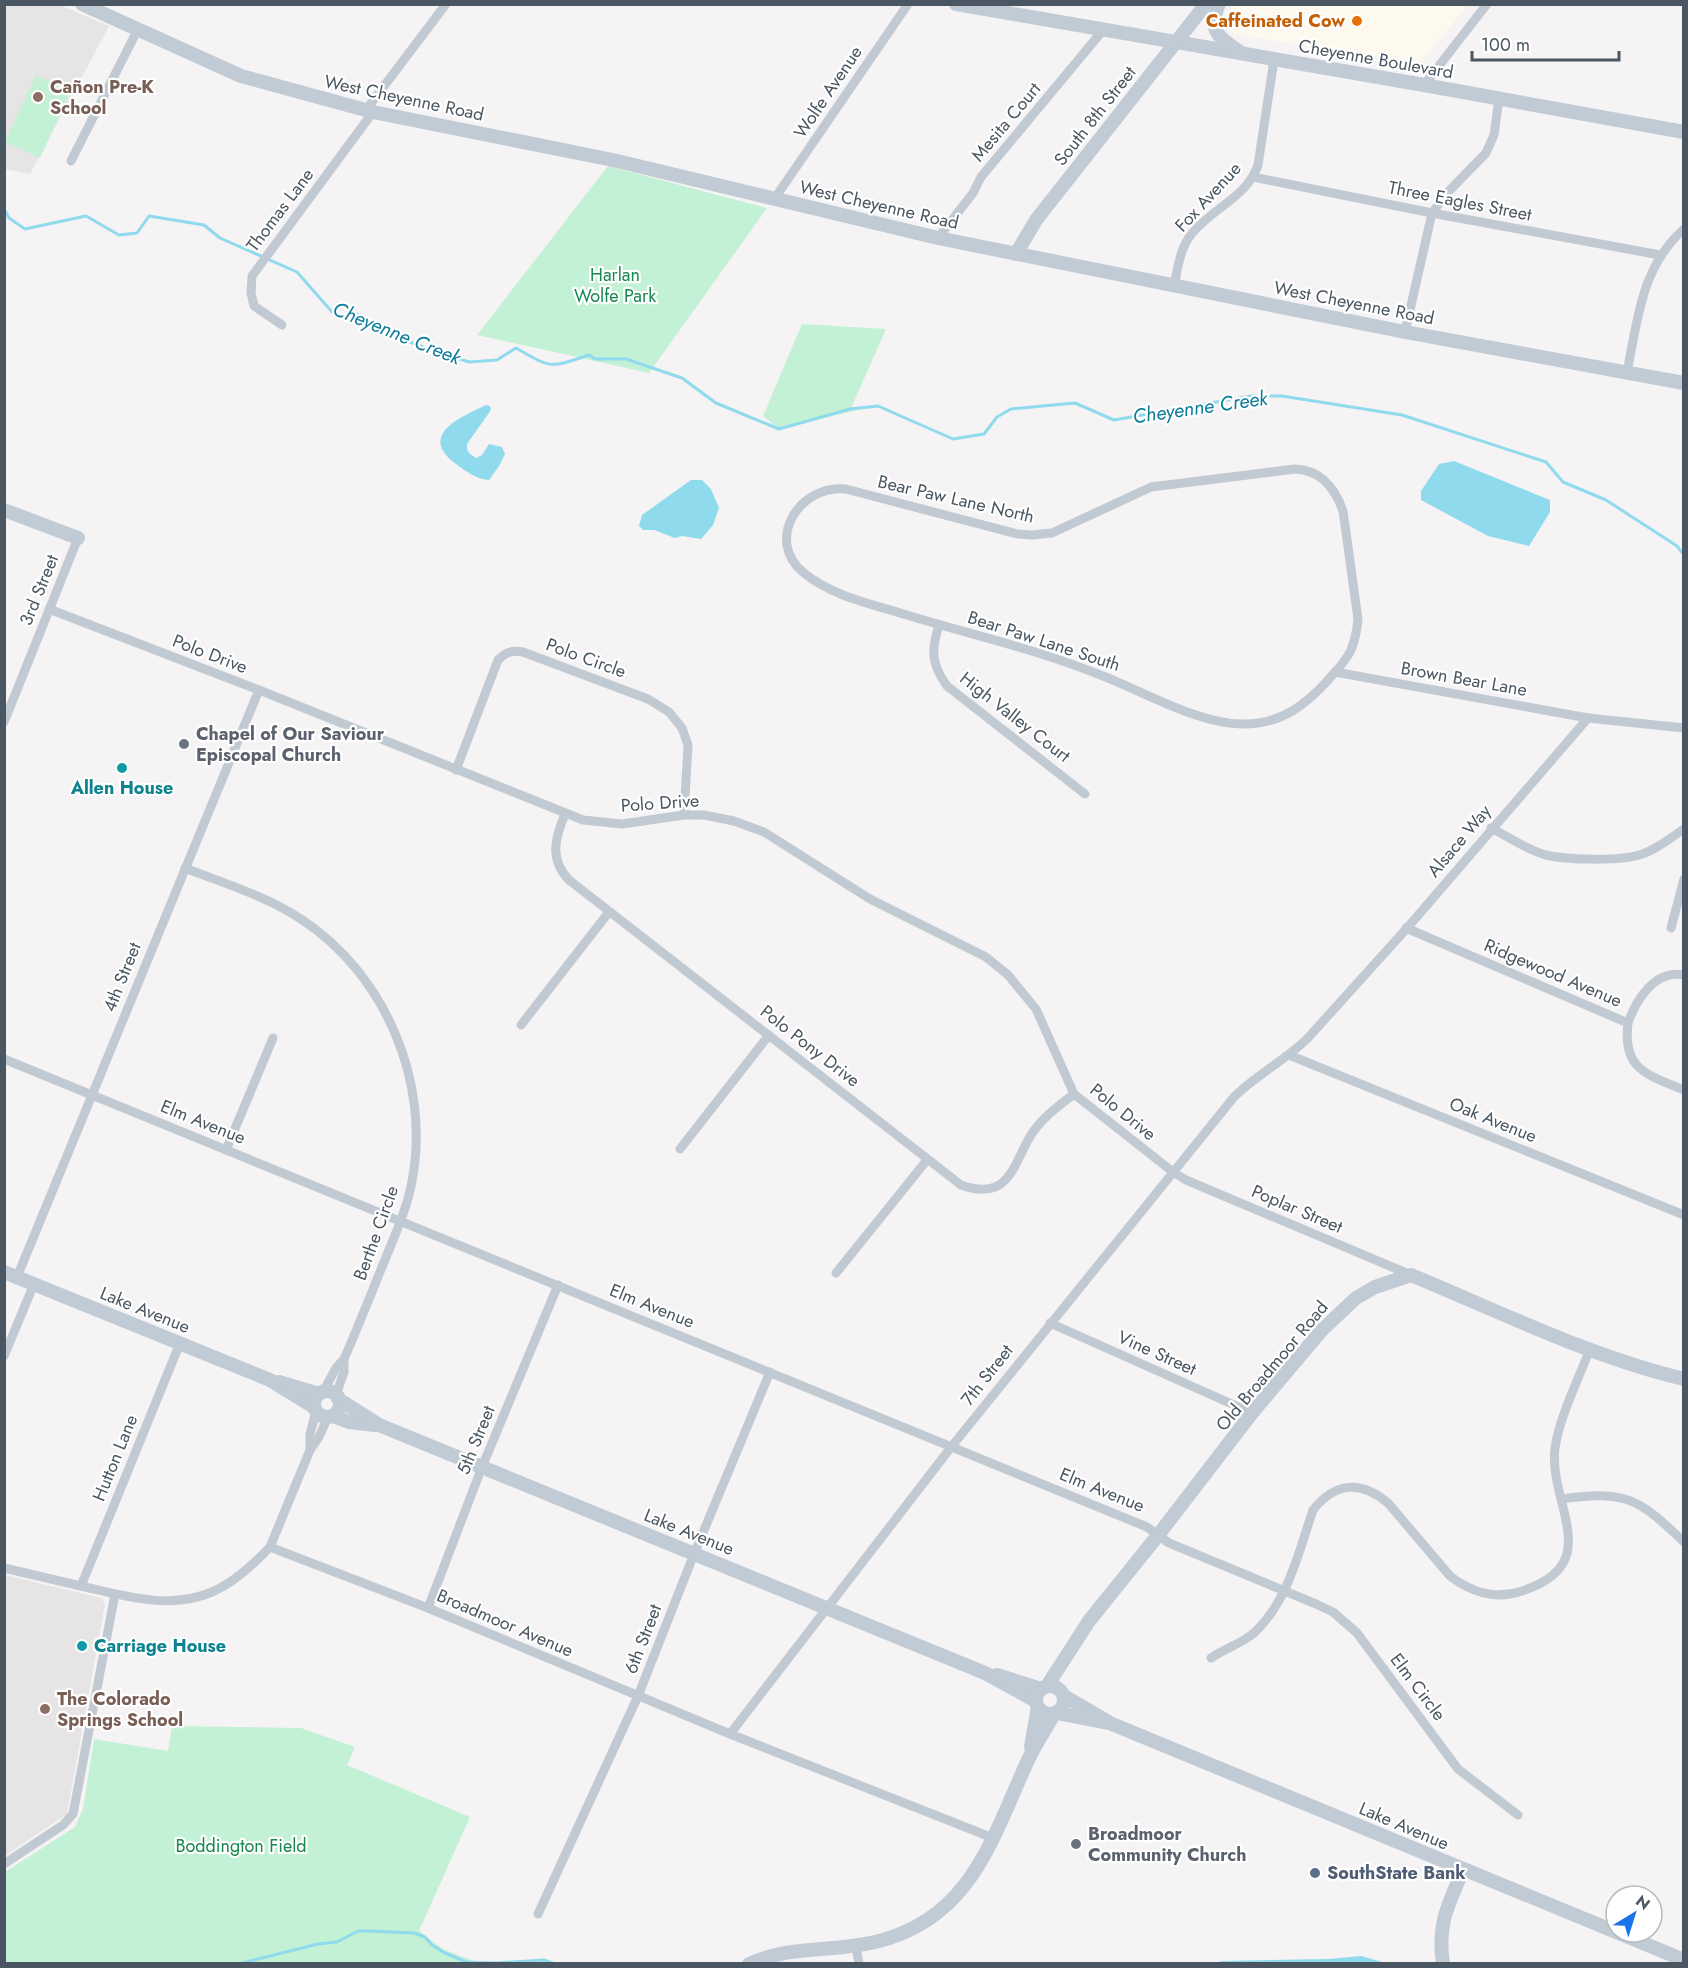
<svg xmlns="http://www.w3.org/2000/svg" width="1688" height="1968" font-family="Jost,sans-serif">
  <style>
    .commercial { fill: #fdf9ef }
    .education { fill: #e6e4e5 }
    .green { fill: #c3f1d5 }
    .water { fill: #90daee }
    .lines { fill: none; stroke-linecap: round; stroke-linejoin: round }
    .stream { stroke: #90daee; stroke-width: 3 }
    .street { stroke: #c1cad2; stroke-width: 9 }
    .secondary { stroke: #c1cbd6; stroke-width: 14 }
    .food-dot { fill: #e8710a; stroke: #fff; stroke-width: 2 }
    .education-dot { fill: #8d6e63; stroke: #fff; stroke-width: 2 }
    .worship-dot { fill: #6b7280; stroke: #fff; stroke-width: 2 }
    .culture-dot { fill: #0f9aa8; stroke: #fff; stroke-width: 2 }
    .service-dot { fill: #5c6f8a; stroke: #fff; stroke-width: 2 }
    .labels { text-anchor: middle; stroke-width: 4.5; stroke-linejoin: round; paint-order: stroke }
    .food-label { font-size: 18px; font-weight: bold; fill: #c56008; stroke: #fff; text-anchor: end }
    .street-label { font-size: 18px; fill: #4a5661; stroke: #fff }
    .education-label { font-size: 18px; font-weight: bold; fill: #785e54; stroke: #fff; text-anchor: start }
    .park-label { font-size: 18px; fill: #17864f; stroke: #fff }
    .worship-label { font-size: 18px; font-weight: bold; fill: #5b616d; stroke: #fff; text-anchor: start }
    .culture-label { font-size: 18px; font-weight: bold; fill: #0d838f; stroke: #fff }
    .service-label { font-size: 18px; font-weight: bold; fill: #4e5e75; stroke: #fff; text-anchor: start }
    .water-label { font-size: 20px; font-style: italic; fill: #0c7c9b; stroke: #fff }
  </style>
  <rect width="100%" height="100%" fill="#f5f3f3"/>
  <path class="commercial" d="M1232,5V4L1468,5L1422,61L1386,60L1235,34L1228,30L1223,19Z"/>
  <g class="education">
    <path d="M5,5H60L109,26L30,174L5,169Z"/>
    <path d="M5,1575L101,1598L105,1604L67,1814L5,1856Z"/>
  </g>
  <g class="green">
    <path d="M36,75L70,92L40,158L5,142Z"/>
    <path d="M608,166L767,208L649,373L477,335Z"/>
    <path d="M802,324L886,329L851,408L878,405L779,429L763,416Z"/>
    <path d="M172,1726L301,1728L355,1747L347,1765L470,1817L419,1931L443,1949L479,1963H5V1872L75,1827L83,1809L94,1739L168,1751Z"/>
  </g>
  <g class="water">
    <path d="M486,405L490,406L491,410L467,444C466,452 470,454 476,458L482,455L489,444L502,447L505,454L499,466L489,480C476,479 467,472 456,464C418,435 459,418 486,405Z"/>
    <path d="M1454,461L1550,500V512L1529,546L1488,536L1421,500V491L1439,464Z"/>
    <path d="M691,480H702L711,489L719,508L713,525L701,539L682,536L675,538L654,530H643L639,526L642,515Z"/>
    <path d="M1361,1956L1386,1963H1213L1222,1961L1328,1959Z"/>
  </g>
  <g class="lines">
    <g class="stream">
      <path d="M4,209L9,218L25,229L86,216L119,235L137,233L149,216L204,225L220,238L297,272L333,313L351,319L357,314L380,331L434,351L469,362L497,360L516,348C552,369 550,368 589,355L595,359H626L682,378L716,403L779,429L850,409L878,406L953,439L984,434L997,417L1011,409L1075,403L1114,420L1251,396H1282L1402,415L1546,462L1563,482L1606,500L1677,546L1684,555"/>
      <path d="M238,1964L318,1944L337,1942L358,1931H368L414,1933L425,1937L432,1945L443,1952L466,1962L495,1963L544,1960L555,1964"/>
    </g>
    <g class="street">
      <path d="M1424,85L1487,4"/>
      <path d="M366,110L446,4"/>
      <path d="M71,161L138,29"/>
      <path d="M1253,177L1432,213L1660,255"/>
      <path d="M775,198L908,4"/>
      <path d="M938,238L973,193L981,177L1104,29"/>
      <path d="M1174,285C1178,268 1180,249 1190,236C1210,209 1247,198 1258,165L1274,60"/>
      <path d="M282,325L254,306L251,293L252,276L373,112"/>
      <path d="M1405,332L1432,213L1449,191L1486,153L1494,135L1499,99"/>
      <path d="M1627,372C1638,319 1641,267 1684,229"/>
      <path d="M1295,469C1321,470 1335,488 1343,511L1358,619C1357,630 1355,640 1351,650C1346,661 1337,670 1329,679C1306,705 1281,724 1244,724C1201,725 1144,692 1103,676C1037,649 968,634 900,613C867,603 831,595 804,573C764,541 799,484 846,489L1017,534L1032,535L1052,533L1151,487Z"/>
      <path d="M49,609L259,690L583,820L622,824L684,815H704L734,821L764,832L870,899L986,957L1008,975L1036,1009L1074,1094L1173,1172L1186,1180L1411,1275"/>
      <path d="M939,625C931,650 931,664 947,686L1085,794"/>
      <path d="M1335,672L1588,718"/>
      <path d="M4,722L78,538"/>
      <path d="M456,770L498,660C506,652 512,650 523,652L648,699L669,712L682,728L688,745L684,815"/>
      <path d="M565,814C555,838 549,859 569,880L961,1185C1012,1203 1013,1161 1033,1132C1044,1116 1060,1105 1074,1094"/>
      <path d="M1491,828C1509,837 1527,850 1546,855C1567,860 1619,861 1639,855C1655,851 1670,838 1684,829"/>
      <path d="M185,868C223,883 266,896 301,919C385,974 431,1082 412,1181C407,1209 395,1235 384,1262C371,1294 358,1327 344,1359V1372L336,1395"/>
      <path d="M1406,928L1628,1023C1622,1069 1647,1075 1684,1090"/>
      <path d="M1671,928L1684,879"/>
      <path d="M1628,1023C1636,1000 1655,969 1684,975"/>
      <path d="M521,1025L609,912"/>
      <path d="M1289,1055L1684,1215"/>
      <path d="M4,1059L1147,1527L1169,1543L1316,1604L1333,1612L1357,1633L1458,1769L1518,1815"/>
      <path d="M680,1149L769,1035"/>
      <path d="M226,1150L273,1038"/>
      <path d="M836,1273L927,1160"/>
      <path d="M17,1277L259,690"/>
      <path d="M1050,1323L1252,1413"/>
      <path d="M4,1356L34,1284"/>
      <path d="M323,1392L336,1368L344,1359"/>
      <path d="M310,1450V1434L316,1412"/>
      <path d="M1561,1499C1626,1490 1638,1498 1684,1542"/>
      <path d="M270,1547L310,1450L319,1437L328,1417"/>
      <path d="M4,1568C30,1574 56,1580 81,1586C124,1596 170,1610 212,1592C235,1582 254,1564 270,1547L428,1608L730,1734L993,1838"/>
      <path d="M81,1586L180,1343"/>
      <path d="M428,1608L482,1467L558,1285"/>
      <path d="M1211,1658C1225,1648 1242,1644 1255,1632C1288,1601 1299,1551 1313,1510C1335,1482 1361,1480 1388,1503L1450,1576C1471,1592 1496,1600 1522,1591C1607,1564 1548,1504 1555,1448C1559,1418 1579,1378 1590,1349"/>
      <path d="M730,1734L952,1446L1234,1097C1256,1075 1284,1061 1307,1039L1408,927L1588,718L1684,728"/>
      <path d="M4,1864L63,1825L73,1814L115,1594"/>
      <path d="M538,1914L638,1696L694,1554L770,1372"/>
      <path d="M856,1946L859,1964"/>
    </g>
    <g class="secondary">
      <path d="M82,4L241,76L373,112L613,160L938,238L1405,332L1684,383"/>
      <path d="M956,4L1424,85L1684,132"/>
      <path d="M1219,4C1207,30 1219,38 1240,52"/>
      <path d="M1016,254L1036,220L1206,4"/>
      <path d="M4,510L78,538"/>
      <path d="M4,1272L270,1380L314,1407"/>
      <path d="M279,1382L319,1394"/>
      <circle cx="327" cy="1404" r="13"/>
      <path d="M338,1399L379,1425L985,1673L1036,1701"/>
      <path d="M333,1416L349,1422L375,1425"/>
      <path d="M997,1675L1041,1689"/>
      <circle cx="1050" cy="1700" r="14"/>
      <path d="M1047,1686L1089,1621L1159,1534L1252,1413L1321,1331L1356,1298L1375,1287L1411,1275C1498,1311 1591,1357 1684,1379"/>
      <path d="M1064,1696L1112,1724L1684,1960"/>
      <path d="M1057,1713L1108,1723"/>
      <path d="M1031,1747L1038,1707"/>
      <path d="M749,1964C793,1944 834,1953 879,1941C973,1917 993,1835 1029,1758C1036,1743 1046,1729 1054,1714"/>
      <path d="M1443,1964C1437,1923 1448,1906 1463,1870"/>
    </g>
  </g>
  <circle class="food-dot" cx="1357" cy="21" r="6"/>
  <g class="education-dot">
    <circle cx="38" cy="97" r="6"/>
    <circle cx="45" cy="1709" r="6"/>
  </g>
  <g class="worship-dot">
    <circle cx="184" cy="744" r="6"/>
    <circle cx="1076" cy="1844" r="6"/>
  </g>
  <g class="culture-dot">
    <circle cx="122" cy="768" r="6"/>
    <circle cx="82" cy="1646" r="6"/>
  </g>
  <circle class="service-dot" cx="1315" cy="1873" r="6"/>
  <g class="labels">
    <g class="food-label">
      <text x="1345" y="27">Caffeinated Cow</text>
    </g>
    <g class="street-label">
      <text transform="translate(1376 59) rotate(10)" y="6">Cheyenne Boulevard</text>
      <text transform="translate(828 92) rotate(-56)" y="6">Wolfe Avenue</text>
      <text transform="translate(404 98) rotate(12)" y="6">West Cheyenne Road</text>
      <text transform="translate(1095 116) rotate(-52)" y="6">South 8th Street</text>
      <text transform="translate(1006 122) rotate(-50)" y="6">Mesita Court</text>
      <text transform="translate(1208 197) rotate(-47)" y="6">Fox Avenue</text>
      <text transform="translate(1460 201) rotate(11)" y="6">Three Eagles Street</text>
      <text transform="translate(879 205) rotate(13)" y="6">West Cheyenne Road</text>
      <text transform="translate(280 210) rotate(-53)" y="6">Thomas Lane</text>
      <text transform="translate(1354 303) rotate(11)" y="6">West Cheyenne Road</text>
      <text transform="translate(956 499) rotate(13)" y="6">Bear Paw Lane North</text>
      <text transform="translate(39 590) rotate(-68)" y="6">3rd Street</text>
      <text transform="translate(1044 641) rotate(18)" y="6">Bear Paw Lane South</text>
      <text transform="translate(210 654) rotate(21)" y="6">Polo Drive</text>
      <text transform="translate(586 658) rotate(20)" y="6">Polo Circle</text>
      <text transform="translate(1464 679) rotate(10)" y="6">Brown Bear Lane</text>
      <text transform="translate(1015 717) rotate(38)" y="6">High Valley Court</text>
      <text transform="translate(660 803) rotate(-4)" y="6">Polo Drive</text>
      <text transform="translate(1459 841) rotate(-50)" y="6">Alsace Way</text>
      <text transform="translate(1553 973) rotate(23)" y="6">Ridgewood Avenue</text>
      <text transform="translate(122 977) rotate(-68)" y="6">4th Street</text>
      <text transform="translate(810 1046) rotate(38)" y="6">Polo Pony Drive</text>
      <text transform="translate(1123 1112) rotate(39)" y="6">Polo Drive</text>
      <text transform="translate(1493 1120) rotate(22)" y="6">Oak Avenue</text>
      <text transform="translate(203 1122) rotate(22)" y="6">Elm Avenue</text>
      <text transform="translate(1297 1209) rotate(23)" y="6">Poplar Street</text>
      <text transform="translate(376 1233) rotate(-70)" y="6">Berthe Circle</text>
      <text transform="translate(652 1306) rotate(22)" y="6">Elm Avenue</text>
      <text transform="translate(145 1310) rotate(22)" y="6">Lake Avenue</text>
      <text transform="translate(1157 1353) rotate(24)" y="6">Vine Street</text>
      <text transform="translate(1272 1366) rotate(-50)" y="6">Old Broadmoor Road</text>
      <text transform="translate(987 1375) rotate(-52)" y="6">7th Street</text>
      <text transform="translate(476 1440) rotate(-68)" y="6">5th Street</text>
      <text transform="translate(115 1458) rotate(-68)" y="6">Hutton Lane</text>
      <text transform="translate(1102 1490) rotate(22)" y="6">Elm Avenue</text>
      <text transform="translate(689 1532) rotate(22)" y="6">Lake Avenue</text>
      <text transform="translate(505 1623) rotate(23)" y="6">Broadmoor Avenue</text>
      <text transform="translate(643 1639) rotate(-69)" y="6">6th Street</text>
      <text transform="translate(1418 1687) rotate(53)" y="6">Elm Circle</text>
      <text transform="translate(1404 1826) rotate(23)" y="6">Lake Avenue</text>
    </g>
    <g class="education-label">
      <text x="50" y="93">Cañon Pre-K<tspan x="50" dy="21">School</tspan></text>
      <text x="57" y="1705">The Colorado<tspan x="57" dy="21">Springs School</tspan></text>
    </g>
    <g class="park-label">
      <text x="615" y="281">Harlan<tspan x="615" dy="21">Wolfe Park</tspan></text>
      <text x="241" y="1852">Boddington Field</text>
    </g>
    <g class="worship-label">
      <text x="196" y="740">Chapel of Our Saviour<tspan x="196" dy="21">Episcopal Church</tspan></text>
      <text x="1088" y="1840">Broadmoor<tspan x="1088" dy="21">Community Church</tspan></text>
    </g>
    <g class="culture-label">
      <text x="122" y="794">Allen House</text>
      <text x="94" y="1652" text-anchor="start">Carriage House</text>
    </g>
    <g class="service-label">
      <text x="1327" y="1879">SouthState Bank</text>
    </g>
    <g class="water-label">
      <text transform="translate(397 333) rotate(22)" y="7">Cheyenne Creek</text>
      <text transform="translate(1200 407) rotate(-8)" y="7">Cheyenne Creek</text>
    </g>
  </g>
  <rect width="1688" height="1968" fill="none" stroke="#4a5661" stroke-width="12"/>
  <g transform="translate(1634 1914) rotate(38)"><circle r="28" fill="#ffffff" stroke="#b7bbc0" stroke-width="1.5"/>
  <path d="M0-4.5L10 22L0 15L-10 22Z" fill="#1a73e8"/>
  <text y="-9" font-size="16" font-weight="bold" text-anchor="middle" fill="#4a5661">N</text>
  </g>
  <path d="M1472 51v9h147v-9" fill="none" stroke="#4a5661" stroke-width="3"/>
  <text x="1481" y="51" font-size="18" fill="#4a5661" stroke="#ffffff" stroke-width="4.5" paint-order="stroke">100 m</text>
</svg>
